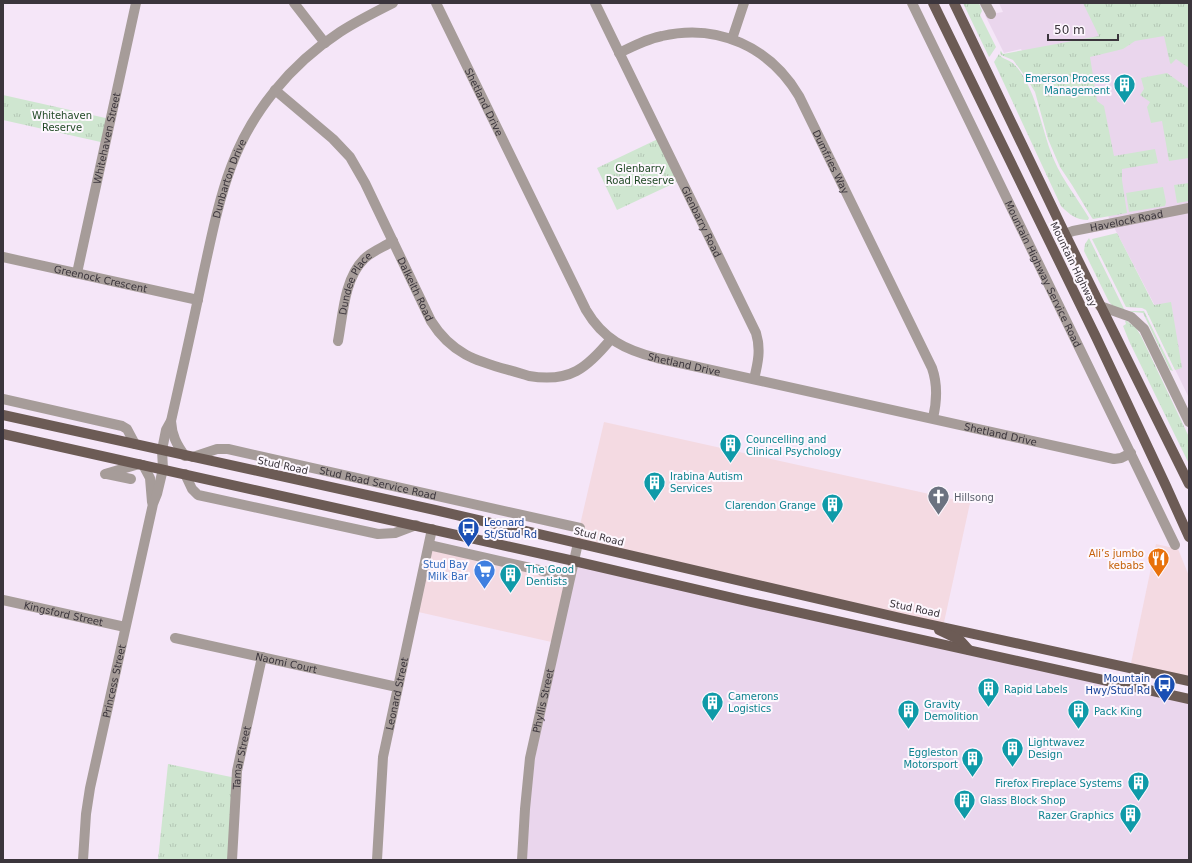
<svg xmlns="http://www.w3.org/2000/svg" width="1192" height="863" font-family="'DejaVu Sans',sans-serif">
  <style>
    .commercial { fill: #f4dae2 }
    .built { fill: #ead6ed }
    .grass { fill: url(#grass-tufts) }
    .lines { fill: none; stroke-linecap: round; stroke-linejoin: round }
    .minor { stroke: #a69c99; stroke-width: 10 }
    .major { stroke: #6c5b55; stroke-width: 10 }
    .labels { text-anchor: middle; stroke-width: 4; stroke-linejoin: round; paint-order: stroke }
    .culture-label { font-size: 10px; fill: #0d838f; stroke: #fdf7fe; text-anchor: start }
    .street-label { font-size: 10px; fill: #3b353c; stroke: #fdf7fe }
    .park-label { font-size: 10px; fill: #204925; stroke: #fdf7fe }
    .worship-label { font-size: 10px; fill: #5b616d; stroke: #fdf7fe; text-anchor: start }
    .transit-label { font-size: 10px; fill: #164399; stroke: #fdf7fe; text-anchor: start }
    .food-label { font-size: 10px; fill: #c56008; stroke: #fdf7fe; text-anchor: end }
    .shop-label { font-size: 10px; fill: #366cbe; stroke: #fdf7fe; text-anchor: end }
  </style>
  <defs>
    <pattern id="grass-tufts" width="24" height="20" patternUnits="userSpaceOnUse"><rect width="24" height="20" fill="#cfe6d0"/><path d="M3 7l-1-3M5 7V3M7 7l1-3M15 17l-1-3M17 17v-4M19 17l1-3" fill="none" stroke="#b3c6b4"/></pattern>
  </defs>
  <rect width="100%" height="100%" fill="#f5e6f8"/>
  <g class="commercial">
    <path d="M604,422L970,503L943,627L576,542Z"/>
    <path d="M1156,544L1178,549L1189,576V675L1169,676L1130,668Z"/>
    <path d="M429,545L570,577L556,643L414,611Z"/>
  </g>
  <g class="built">
    <path d="M999,3H1189V398L1155,328L1157,323L1154,304L1021,49L1004,53L985,15L1003,12Z"/>
    <path d="M574,561L1189,699V860H522L525,809Z"/>
  </g>
  <g class="grass">
    <path d="M963,3H979L982,11L980,15L996,47L990,56L989,57Z"/>
    <path d="M1083,3H1189V68L1176,59L1171,64L1170,63L1164,36L1135,41L1123,49L1090,57L1097,101L1104,106L1114,156L1155,149L1158,163L1122,169V180L1127,213L1093,219L1092,218L1072,185L1060,167L1048,139L1035,92L1027,79L1013,60L1001,55L1000,52L1001,51L1003,54L1099,36Z"/>
    <path d="M999,54C1002,59 1007,59 1011,62C1016,65 1020,71 1023,76C1038,100 1043,134 1054,160C1063,181 1078,199 1089,218L1088,220C1076,220 1069,214 1061,206L994,62Z"/>
    <path d="M1167,73L1189,89V158L1169,161L1162,121L1151,123L1147,107L1150,102L1140,95L1144,89L1141,78Z"/>
    <path d="M3,95L110,119L105,143L3,120Z"/>
    <path d="M660,138L681,180L617,210L597,168Z"/>
    <path d="M1189,183V201L1177,203L1174,185Z"/>
    <path d="M1163,187L1166,202L1165,206L1129,212L1126,193Z"/>
    <path d="M1117,233L1154,305L1171,302L1182,368L1175,370L1146,310L1142,308L1126,307L1092,239Z"/>
    <path d="M1089,238L1125,311H1144L1173,371L1170,370L1143,313C1130,311 1119,313 1109,302L1084,251L1085,244Z"/>
    <path d="M1125,321H1127L1136,328L1141,336L1189,437V464L1129,341L1123,326L1126,324Z"/>
    <path d="M168,764L236,778L232,860H158Z"/>
  </g>
  <g class="lines">
    <g class="minor">
      <path d="M294,3L325,43"/>
      <path id="s1" d="M436,3L586,310C603,339 625,350 657,358L1114,459L1121,458L1131,453"/>
      <path id="s2" d="M595,3L756,333C761,349 758,363 754,379"/>
      <path id="s3" d="M912,3L1175,545"/>
      <path d="M985,3L991,14"/>
      <path d="M732,39L744,3"/>
      <path id="s4" d="M619,53C633,46 647,39 662,36C718,23 770,47 799,96L932,368C938,385 937,401 933,418"/>
      <path id="s5" d="M275,90L333,139L350,157L365,183L431,321C456,361 488,363 529,376C570,383 587,368 611,339"/>
      <path id="s6" d="M1065,234L1073,231L1189,208"/>
      <path id="s7" d="M3,257L198,300"/>
      <path id="s8" d="M77,273L136,3"/>
      <path d="M1100,306L1131,317L1144,329L1189,422"/>
      <path id="s9" d="M338,341C343,315 344,279 364,259C372,251 384,247 393,241"/>
      <path d="M3,399L122,426L127,429L135,444"/>
      <path d="M171,421C172,435 176,444 185,456"/>
      <path id="s10" d="M193,457L217,449H228L580,528"/>
      <path d="M143,465L150,478L152,502"/>
      <path d="M105,474L139,464"/>
      <path d="M107,474L131,479"/>
      <path d="M185,474L192,489L198,495L378,534L395,533L416,525"/>
      <path d="M429,545L570,577"/>
      <path id="s11" d="M3,600L125,627"/>
      <path id="s12" d="M175,638L397,687"/>
      <path id="s13" d="M83,860L86,814L90,788L153,504L157,494L163,469L162,450L166,430L171,421C182,372 193,324 203,275C211,239 218,202 231,167C251,112 291,64 340,32C357,21 375,12 393,3"/>
      <path id="s14" d="M232,860L237,771L262,657"/>
      <path id="s15" d="M377,860L383,757L432,529"/>
      <path id="s16" d="M522,860L525,809L530,758L578,543"/>
    </g>
    <g class="major">
      <path d="M933,3L1096,337L1166,486L1189,537"/>
      <path d="M954,3L1065,234L1189,484"/>
      <path d="M3,415L435,510L905,619L1189,681"/>
      <path d="M3,434L574,561L742,600L1189,699"/>
      <path d="M939,630L960,640L969,650"/>
    </g>
  </g>
  <defs>
    <symbol id="building-pin" viewBox="-11 -11 22 30"><path d="M0 17L-7.5 6A9.5 9.5 0 1 1 7.5 6Z" fill="#0f9aa8" stroke="#fdf7fe"/><path d="M-4-6H4V6H1V3H-1V6H-4ZM-2.5-4.3h1.7v1.8h-1.7ZM.8-4.3h1.7v1.8H.8ZM-2.5-1h1.7V.8h-1.7ZM.8-1h1.7V.8H.8Z" fill="#fff"/></symbol>
    <symbol id="church-pin" viewBox="-11 -11 22 30"><path d="M0 17L-7.5 6A9.5 9.5 0 1 1 7.5 6Z" fill="#6b7280" stroke="#fdf7fe"/><path d="M-1.2-6h2.4v3.5h3.3v2.4h-3.3V6h-2.4V-.1h-3.3v-2.4h3.3Z" fill="#fff"/></symbol>
    <symbol id="bus-pin" viewBox="-11 -11 22 30"><path d="M0 17L-7.5 6A9.5 9.5 0 1 1 7.5 6Z" fill="#1a4fb4" stroke="#fdf7fe"/><path d="M-5-6H5V4H4V6H2V4H-2V6H-4V4H-5ZM-3.5-4V0h7V-4ZM-3.5 1.2v1.5H-2V1.2ZM2 1.2v1.5H3.5V1.2Z" fill="#fff"/></symbol>
    <symbol id="restaurant-pin" viewBox="-11 -11 22 30"><path d="M0 17L-7.5 6A9.5 9.5 0 1 1 7.5 6Z" fill="#e8710a" stroke="#fdf7fe"/><path d="M-5-6h1v4h1v-4h1v4h1v-4h1v5L-1.5 .5V6h-2V.5L-5-1ZM5-6V6H3V1.5H1.5Q1.5-4 5-6Z" fill="#fff"/></symbol>
    <symbol id="supermarket-pin" viewBox="-11 -11 22 30"><path d="M0 17L-7.5 6A9.5 9.5 0 1 1 7.5 6Z" fill="#3f7fe0" stroke="#fdf7fe"/><path d="M-6-5.5h2.5l.6 2H6L4.5 2H-2.5L-4.4-4H-6ZM-1.5 3.2a1.3 1.3 0 1 0 .1 0ZM3 3.2a1.3 1.3 0 1 0 .1 0Z" fill="#fff"/></symbol>
  </defs>
  <g fill-rule="evenodd">
    <use href="#building-pin" x="1112" y="72" width="25" height="34"/>
    <use href="#building-pin" x="718" y="432" width="25" height="34"/>
    <use href="#building-pin" x="642" y="470" width="25" height="34"/>
    <use href="#church-pin" x="926" y="484" width="25" height="34"/>
    <use href="#building-pin" x="820" y="492" width="25" height="34"/>
    <use href="#bus-pin" x="456" y="516" width="25" height="34"/>
    <use href="#restaurant-pin" x="1146" y="546" width="25" height="34"/>
    <use href="#supermarket-pin" x="472" y="558" width="25" height="34"/>
    <use href="#building-pin" x="498" y="562" width="25" height="34"/>
    <use href="#bus-pin" x="1152" y="672" width="25" height="34"/>
    <use href="#building-pin" x="976" y="676" width="25" height="34"/>
    <use href="#building-pin" x="700" y="690" width="25" height="34"/>
    <use href="#building-pin" x="896" y="698" width="25" height="34"/>
    <use href="#building-pin" x="1066" y="698" width="25" height="34"/>
    <use href="#building-pin" x="1000" y="736" width="25" height="34"/>
    <use href="#building-pin" x="960" y="746" width="25" height="34"/>
    <use href="#building-pin" x="1126" y="770" width="25" height="34"/>
    <use href="#building-pin" x="952" y="788" width="25" height="34"/>
    <use href="#building-pin" x="1118" y="802" width="25" height="34"/>
  </g>
  <g class="labels">
    <g class="culture-label">
      <text x="1110" y="82" text-anchor="end">Emerson Process<tspan x="1110" dy="12">Management</tspan></text>
      <text x="746" y="443">Councelling and<tspan x="746" dy="12">Clinical Psychology</tspan></text>
      <text x="670" y="480">Irabina Autism<tspan x="670" dy="12">Services</tspan></text>
      <text x="816" y="509" text-anchor="end">Clarendon Grange</text>
      <text x="526" y="573">The Good<tspan x="526" dy="12">Dentists</tspan></text>
      <text x="1004" y="693">Rapid Labels</text>
      <text x="728" y="700">Camerons<tspan x="728" dy="12">Logistics</tspan></text>
      <text x="924" y="708">Gravity<tspan x="924" dy="12">Demolition</tspan></text>
      <text x="1094" y="715">Pack King</text>
      <text x="1028" y="746">Lightwavez<tspan x="1028" dy="12">Design</tspan></text>
      <text x="958" y="756" text-anchor="end">Eggleston<tspan x="958" dy="12">Motorsport</tspan></text>
      <text x="1122" y="787" text-anchor="end">Firefox Fireplace Systems</text>
      <text x="980" y="804">Glass Block Shop</text>
      <text x="1114" y="819" text-anchor="end">Razer Graphics</text>
    </g>
    <g class="street-label">
      <text dy="4" stroke="none"><textPath href="#s1" startOffset="110">Shetland Drive</textPath></text>
      <text dy="4" stroke="none"><textPath href="#s8" startOffset="138">Whitehaven Street</textPath></text>
      <text dy="4" stroke="none"><textPath href="#s4" startOffset="280">Dumfries Way</textPath></text>
      <text dy="4" stroke="none"><textPath href="#s13" startOffset="699">Dunbarton Drive</textPath></text>
      <text dy="4" stroke="none"><textPath href="#s6" startOffset="63">Havelock Road</textPath></text>
      <text dy="4" stroke="none"><textPath href="#s2" startOffset="243">Glenbarry Road</textPath></text>
      <text transform="translate(1074 264) rotate(64)" y="4">Mountain Highway</text>
      <text dy="4" stroke="none"><textPath href="#s3" startOffset="301">Mountain Highway Service Road</textPath></text>
      <text dy="4" stroke="none"><textPath href="#s7" startOffset="100">Greenock Crescent</textPath></text>
      <text dy="4" stroke="none"><textPath href="#s9" startOffset="61">Dundee Place</textPath></text>
      <text dy="4" stroke="none"><textPath href="#s5" startOffset="248">Dalkeith Road</textPath></text>
      <text dy="4" stroke="none"><textPath href="#s1" startOffset="458">Shetland Drive</textPath></text>
      <text dy="4" stroke="none"><textPath href="#s1" startOffset="782">Shetland Drive</textPath></text>
      <text transform="translate(283 465) rotate(12)" y="4">Stud Road</text>
      <text dy="4" stroke="none"><textPath href="#s10" startOffset="190">Stud Road Service Road</textPath></text>
      <text transform="translate(599 536) rotate(14)" y="4">Stud Road</text>
      <text transform="translate(915 608) rotate(12)" y="4">Stud Road</text>
      <text dy="4" stroke="none"><textPath href="#s11" startOffset="62">Kingsford Street</textPath></text>
      <text dy="4" stroke="none"><textPath href="#s12" startOffset="114">Naomi Court</textPath></text>
      <text dy="4" stroke="none"><textPath href="#s13" startOffset="182">Princess Street</textPath></text>
      <text dy="4" stroke="none"><textPath href="#s15" startOffset="168">Leonard Street</textPath></text>
      <text dy="4" stroke="none"><textPath href="#s16" startOffset="161">Phyllis Street</textPath></text>
      <text dy="4" stroke="none"><textPath href="#s14" startOffset="103">Tamar Street</textPath></text>
    </g>
    <g class="park-label">
      <text x="62" y="119">Whitehaven<tspan x="62" dy="12">Reserve</tspan></text>
      <text x="640" y="172">Glenbarry<tspan x="640" dy="12">Road Reserve</tspan></text>
    </g>
    <g class="worship-label">
      <text x="954" y="501">Hillsong</text>
    </g>
    <g class="transit-label">
      <text x="484" y="526">Leonard<tspan x="484" dy="12">St/Stud Rd</tspan></text>
      <text x="1150" y="682" text-anchor="end">Mountain<tspan x="1150" dy="12">Hwy/Stud Rd</tspan></text>
    </g>
    <g class="food-label">
      <text x="1144" y="557">Ali’s jumbo<tspan x="1144" dy="12">kebabs</tspan></text>
    </g>
    <g class="shop-label">
      <text x="468" y="568">Stud Bay<tspan x="468" dy="12">Milk Bar</tspan></text>
    </g>
  </g>
  <rect width="1192" height="863" fill="none" stroke="#3b353c" stroke-width="8"/>
  <path d="M1048 34v6h70v-6" fill="none" stroke="#3b353c" stroke-width="2"/>
  <text x="1054" y="34" font-size="12" fill="#3b353c" stroke="#fdf7fe" stroke-width="3" paint-order="stroke">50 m</text>
</svg>
